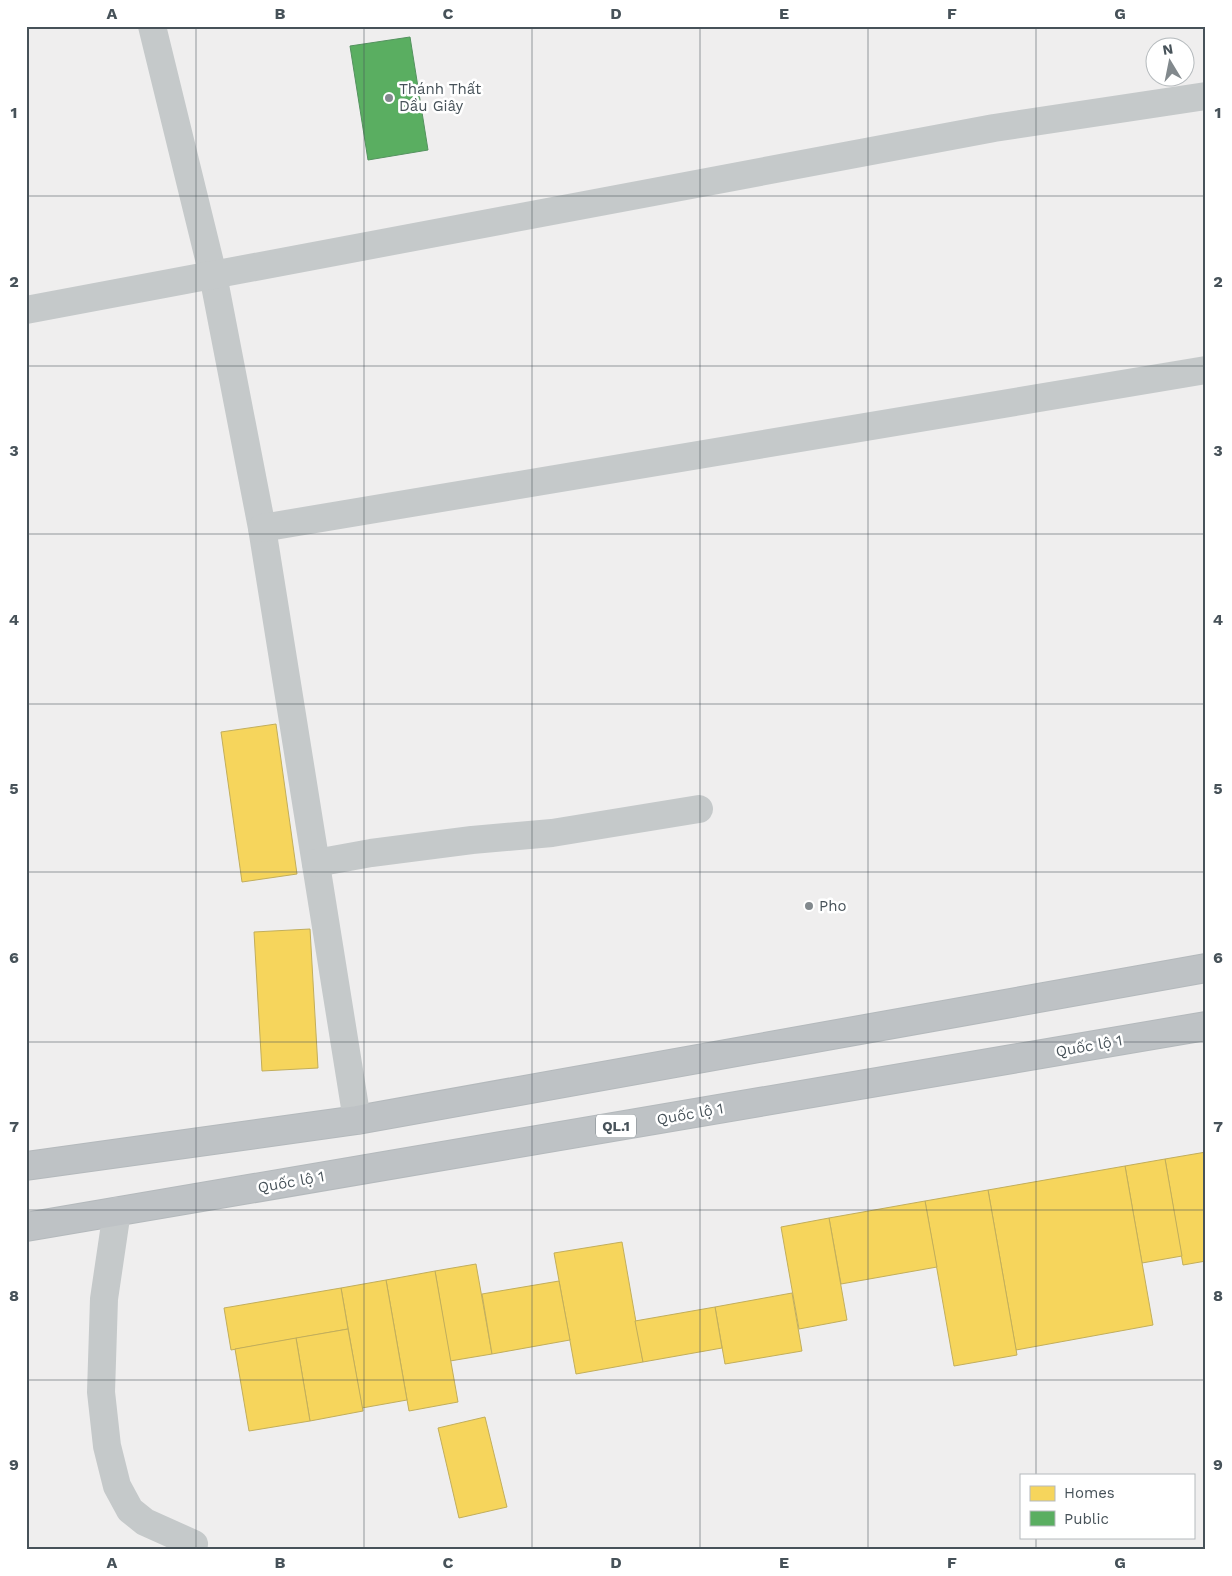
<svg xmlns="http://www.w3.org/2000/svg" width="1232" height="1576" font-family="'Work Sans',sans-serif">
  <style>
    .homes { fill: #f6d55c; stroke: #c2ae5b }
    .public { fill: #5aae61; stroke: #54925f }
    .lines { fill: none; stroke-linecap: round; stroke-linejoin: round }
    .trunk-casing { stroke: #b4b9bc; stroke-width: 30 }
    .minor { stroke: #c5c9ca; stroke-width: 28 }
    .trunk { stroke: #bec2c5; stroke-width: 28 }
    .grid { fill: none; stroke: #475259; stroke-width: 1; stroke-opacity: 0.55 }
    .poi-dot { fill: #82898d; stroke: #fff; stroke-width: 2 }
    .labels { text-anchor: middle; stroke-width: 5; stroke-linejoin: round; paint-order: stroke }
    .shield { fill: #fff; stroke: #7e868b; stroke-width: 1 }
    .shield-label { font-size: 14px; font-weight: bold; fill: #475259 }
    .poi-label { font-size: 15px; fill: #475259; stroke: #fff; text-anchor: start }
    .street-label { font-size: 15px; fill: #475259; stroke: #fff }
    .neatline { fill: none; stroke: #475259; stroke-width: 2 }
    .grid-label { font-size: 16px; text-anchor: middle; font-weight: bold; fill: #475259 }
  </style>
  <rect width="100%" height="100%" fill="#efeeee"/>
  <g class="homes">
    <path d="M276,724L297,874L242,882L221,732Z"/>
    <path d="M310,929L318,1068L262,1071L254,932Z"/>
    <path d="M1206,1152V1261L1183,1265L1165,1159Z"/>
    <path d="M1165,1159L1182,1256L1142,1263L1125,1166Z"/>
    <path d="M1125,1166L1153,1325L1016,1350L988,1190Z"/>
    <path d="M988,1190L1017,1355L954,1366L925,1201Z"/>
    <path d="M925,1201L937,1267L841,1284L829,1218Z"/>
    <path d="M829,1218L847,1320L799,1329L781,1227Z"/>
    <path d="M622,1242L643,1362L576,1374L554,1253Z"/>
    <path d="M476,1264L492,1354L450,1361L435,1271Z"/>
    <path d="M435,1271L458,1402L409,1411L386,1280Z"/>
    <path d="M386,1280L407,1400L362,1408L341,1288Z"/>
    <path d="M559,1281L570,1340L492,1354L482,1294Z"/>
    <path d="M341,1288L348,1329L231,1350L224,1308Z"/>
    <path d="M792,1293L802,1351L725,1364L715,1307Z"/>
    <path d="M715,1307L722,1348L643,1362L635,1321Z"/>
    <path d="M348,1329L363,1411L310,1421L296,1338Z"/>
    <path d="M296,1338L310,1421L249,1431L235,1349Z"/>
    <path d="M485,1417L507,1507L459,1518L438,1428Z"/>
  </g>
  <path class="public" d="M410,37L428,150L368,160L350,46Z"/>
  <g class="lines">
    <defs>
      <g id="trunk">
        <path d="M26,1166L357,1120L1206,968"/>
        <path d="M26,1227L1206,1026"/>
      </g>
    </defs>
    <use href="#trunk" class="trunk-casing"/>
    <g class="minor">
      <path d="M152,26L213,275L262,528L357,1120"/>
      <path d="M26,310L994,128L1206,96"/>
      <path d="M262,528L1206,370"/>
      <path d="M316,863L371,853L472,840L552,833L699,809"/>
      <path d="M117,1211L104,1299L101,1392L107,1446L117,1486L130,1510L145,1522L194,1544"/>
    </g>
    <use href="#trunk" class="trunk"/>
  </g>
  <path class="grid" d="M196,26V1550M364,26V1550M532,26V1550M700,26V1550M868,26V1550M1036,26V1475M26,196H1206M26,366H1206M26,534H1206M26,704H1206M26,872H1206M26,1042H1206M26,1210H1206M26,1380H1206M1036,1537V1550"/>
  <g class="poi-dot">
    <circle cx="389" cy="98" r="5"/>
    <circle cx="809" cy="906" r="5"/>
  </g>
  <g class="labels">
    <rect class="shield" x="596" y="1114.5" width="40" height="23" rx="4"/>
    <g class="shield-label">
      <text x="616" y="1131">QL.1</text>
    </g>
    <g class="poi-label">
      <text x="399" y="94">Thánh Thất<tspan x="399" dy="17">Dầu Giây</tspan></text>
      <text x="819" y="911">Pho</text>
    </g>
    <g class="street-label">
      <text transform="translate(1089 1046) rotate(-10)" y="5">Quốc lộ 1</text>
      <text transform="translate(690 1114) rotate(-10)" y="5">Quốc lộ 1</text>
      <text transform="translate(291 1182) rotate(-10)" y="5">Quốc lộ 1</text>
    </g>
  </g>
  <rect width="1232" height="1576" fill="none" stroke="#ffffff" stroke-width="55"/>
  <rect x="1020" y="1474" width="175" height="65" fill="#ffffff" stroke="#b5babd"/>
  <rect x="1030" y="1486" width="25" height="15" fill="#f6d55c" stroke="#b5babd"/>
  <text x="1064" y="1498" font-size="15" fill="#475259">Homes</text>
  <rect x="1030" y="1511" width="25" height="15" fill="#5aae61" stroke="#b5babd"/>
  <text x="1064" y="1524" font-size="15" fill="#475259">Public</text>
  <g transform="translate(1170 62) rotate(350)"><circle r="24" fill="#ffffff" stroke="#b5babd"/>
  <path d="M0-4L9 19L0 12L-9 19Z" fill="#82898d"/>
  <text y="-8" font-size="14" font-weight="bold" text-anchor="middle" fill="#475259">N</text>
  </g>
  <rect x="28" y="28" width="1176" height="1520" class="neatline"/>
  <g class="grid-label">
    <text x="112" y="19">A</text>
    <text x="280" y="19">B</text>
    <text x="448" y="19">C</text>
    <text x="616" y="19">D</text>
    <text x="784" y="19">E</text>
    <text x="952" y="19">F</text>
    <text x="1120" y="19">G</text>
    <text x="14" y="118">1</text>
    <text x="1218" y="118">1</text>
    <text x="14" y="287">2</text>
    <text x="1218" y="287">2</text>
    <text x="14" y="456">3</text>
    <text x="1218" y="456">3</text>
    <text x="14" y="625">4</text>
    <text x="1218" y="625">4</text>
    <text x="14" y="794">5</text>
    <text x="1218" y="794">5</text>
    <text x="14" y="963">6</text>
    <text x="1218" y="963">6</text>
    <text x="14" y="1132">7</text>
    <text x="1218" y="1132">7</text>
    <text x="14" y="1301">8</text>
    <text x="1218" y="1301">8</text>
    <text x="14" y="1470">9</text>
    <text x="1218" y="1470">9</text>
    <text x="112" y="1568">A</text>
    <text x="280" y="1568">B</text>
    <text x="448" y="1568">C</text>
    <text x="616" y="1568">D</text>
    <text x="784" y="1568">E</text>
    <text x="952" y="1568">F</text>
    <text x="1120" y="1568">G</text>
  </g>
</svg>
